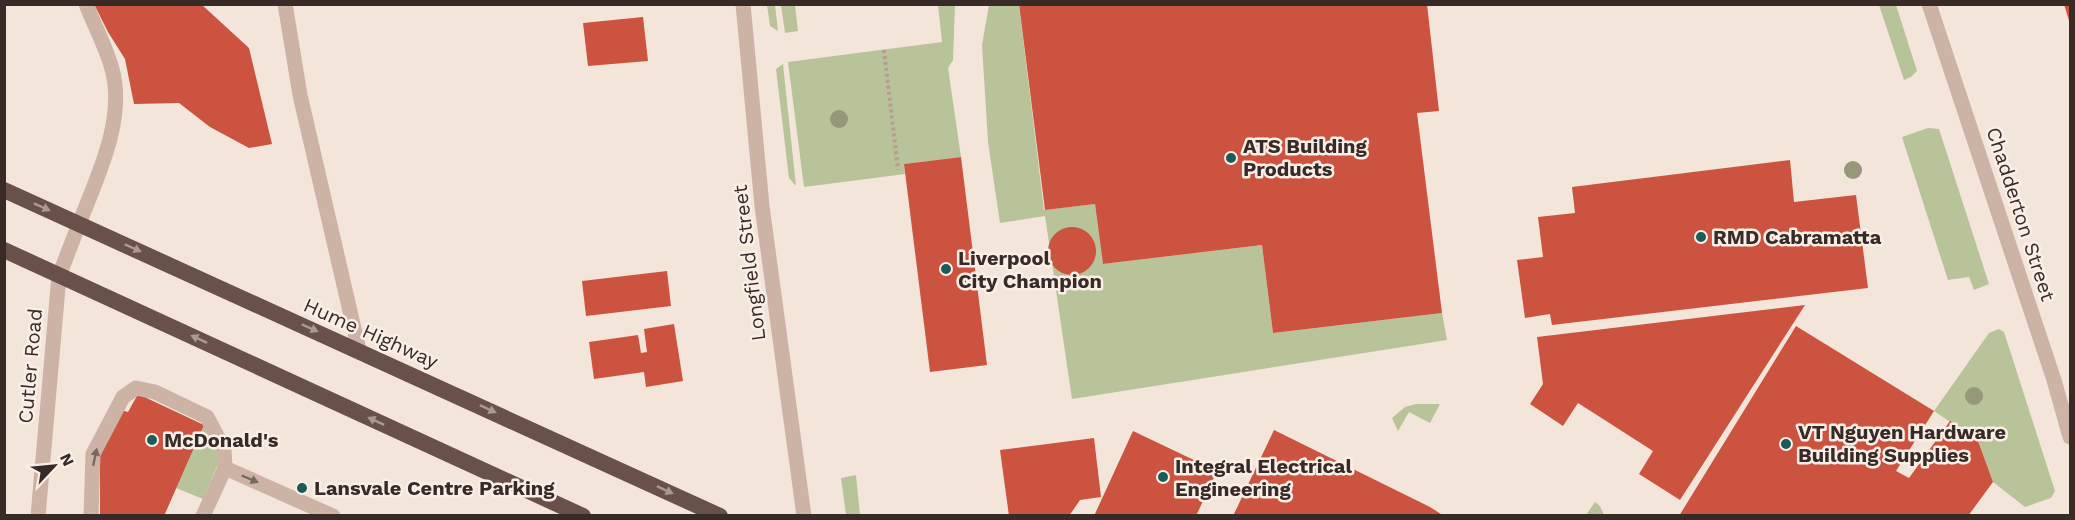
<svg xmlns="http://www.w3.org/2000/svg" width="2075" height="520" font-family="'Work Sans',sans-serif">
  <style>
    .green { fill: #b9c39a }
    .building { fill: #cc533f }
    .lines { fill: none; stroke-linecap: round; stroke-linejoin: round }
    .path { stroke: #b79d90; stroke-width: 4; stroke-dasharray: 3 3; stroke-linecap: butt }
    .service { stroke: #ccb3a6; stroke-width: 15 }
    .minor { stroke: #ccb3a6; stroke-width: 15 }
    .tertiary { stroke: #ccb3a6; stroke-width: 15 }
    .trunk { stroke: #69514a; stroke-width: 16 }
    .tree { fill: #979779 }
    .oneway { fill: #aa9891 }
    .oneway2 { fill: #7a6860 }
    .poi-dot { fill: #1b5b58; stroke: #faefe7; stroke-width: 2 }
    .labels { text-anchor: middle; stroke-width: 5; stroke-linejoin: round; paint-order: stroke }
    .poi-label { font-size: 20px; font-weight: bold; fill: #372a27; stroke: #faefe7; text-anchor: start }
    .street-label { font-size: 20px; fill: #372a27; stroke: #faefe7 }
  </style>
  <rect width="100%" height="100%" fill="#f3e5da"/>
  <g class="green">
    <path d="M767,5H775L778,31L770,26Z"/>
    <path d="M781,5H795L798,31L785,33Z"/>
    <path d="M938,5H955L953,60L948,68L961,157L904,164L905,174L804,187L788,62L942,42Z"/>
    <path d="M989,5H1019L1044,210L1095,204L1103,264L1262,245L1273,333L1442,313L1447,340L1072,399L1045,216L1000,223L988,142L982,45Z"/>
    <path d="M1879,5H1896L1917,71L1911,77L1904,80Z"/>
    <path d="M783,64L796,186L789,178L776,69Z"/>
    <path d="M1928,128L1939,129L1989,284L1974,290L1969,277L1948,280L1902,137Z"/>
    <path d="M1999,329L2004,332L2055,491L2051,498L2025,507L1993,482L1978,441L1934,411L1989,333Z"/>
    <path d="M1416,404H1440L1430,423L1409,412L1398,431L1392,418L1405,407Z"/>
    <path d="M204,425L221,457L203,499L176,488Z"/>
    <path d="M856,475L860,515H846L841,478Z"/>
    <path d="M1595,502L1600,506L1604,515H1586Z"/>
  </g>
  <g class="building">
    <path d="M94,4H201L249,48L272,144L249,148L210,127L179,103L134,104L125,59L108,32Z"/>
    <path d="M1019,4H1427L1439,111L1417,113L1442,313L1273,333L1262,245L1103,264L1095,204L1045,210Z"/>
    <path d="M2064,4H2070V24Z"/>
    <path d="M643,17L648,61L588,66L583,23Z"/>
    <path d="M961,157L987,365L930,372L904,164Z"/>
    <path d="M1790,160L1794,202L1856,195L1868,288L1552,325L1550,314L1525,318L1517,260L1543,257L1538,217L1575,213L1572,187Z"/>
    <circle cx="1072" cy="251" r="24"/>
    <path d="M667,271L671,306L586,316L582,281Z"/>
    <path d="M1805,305L1680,500L1639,474L1653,451L1578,403L1563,426L1530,404L1543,384L1537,337Z"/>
    <path d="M674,324L683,381L646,387L644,372L594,379L589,342L638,335L641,353L647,352L644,329Z"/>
    <path d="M1796,326L1934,411L1896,471L1909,478L1950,421L1978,441L1993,482L1968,516H1679Z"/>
    <path d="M138,394L204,425L164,516H100V456L121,410L128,412Z"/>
    <path d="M1274,430L1430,507L1444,516H1233Z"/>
    <path d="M1133,431L1217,471L1196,516H1094Z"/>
    <path d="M1094,438L1101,497L1080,500L1069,516H1009L1000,450Z"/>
  </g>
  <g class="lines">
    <path class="path" d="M884,50L898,170"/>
    <g class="service">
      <path d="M285,4L300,95L359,350"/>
      <path d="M79,224C97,177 126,120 112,69C106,47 94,25 86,4"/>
      <path d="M91,516L93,454L123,397L136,388L155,392L207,417L224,449L225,468"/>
      <path d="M203,516L225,468L333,516"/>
    </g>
    <g class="minor">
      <path d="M743,4L762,206L804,516"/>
      <path d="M38,516L59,276L79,224"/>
    </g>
    <path class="tertiary" d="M1929,4L2054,380L2070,437"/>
    <g class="trunk">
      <path d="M4,190L720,516"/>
      <path d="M4,250L583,516"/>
    </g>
  </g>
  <g class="tree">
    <circle cx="839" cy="119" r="9"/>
    <circle cx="1853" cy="170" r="9"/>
    <circle cx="1974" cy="396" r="9"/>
  </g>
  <defs><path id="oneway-solid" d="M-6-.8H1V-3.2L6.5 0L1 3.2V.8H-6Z" transform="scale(1.5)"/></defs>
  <g class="oneway">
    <use href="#oneway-solid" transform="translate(42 207) rotate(24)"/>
    <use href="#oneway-solid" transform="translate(133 248) rotate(24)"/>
    <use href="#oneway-solid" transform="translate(310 328) rotate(24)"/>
    <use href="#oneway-solid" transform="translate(199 339) rotate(-155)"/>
    <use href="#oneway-solid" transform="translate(488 409) rotate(25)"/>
    <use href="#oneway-solid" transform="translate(376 421) rotate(-155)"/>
    <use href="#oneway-solid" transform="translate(665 490) rotate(25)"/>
  </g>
  <g class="oneway2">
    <use href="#oneway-solid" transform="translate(95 457) rotate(-78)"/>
    <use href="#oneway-solid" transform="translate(250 479) rotate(23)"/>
  </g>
  <g class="poi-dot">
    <circle cx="1231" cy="158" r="6"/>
    <circle cx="1701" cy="237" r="6"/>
    <circle cx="946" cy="269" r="6"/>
    <circle cx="152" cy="440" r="6"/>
    <circle cx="1786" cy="444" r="6"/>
    <circle cx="1163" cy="477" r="6"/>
    <circle cx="302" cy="488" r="6"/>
  </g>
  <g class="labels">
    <g class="poi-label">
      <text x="1243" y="153">ATS Building<tspan x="1243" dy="23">Products</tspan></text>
      <text x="1713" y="244">RMD Cabramatta</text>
      <text x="958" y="265">Liverpool<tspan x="958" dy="23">City Champion</tspan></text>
      <text x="1798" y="439">VT Nguyen Hardware<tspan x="1798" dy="23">Building Supplies</tspan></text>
      <text x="164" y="447">McDonald's</text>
      <text x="1175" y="473">Integral Electrical<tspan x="1175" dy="23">Engineering</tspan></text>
      <text x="314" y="495">Lansvale Centre Parking</text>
    </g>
    <g class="street-label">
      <text transform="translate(2021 214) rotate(72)" y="7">Chadderton Street</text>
      <text transform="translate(749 263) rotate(-97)" y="7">Longfield Street</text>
      <text transform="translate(371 333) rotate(24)" y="7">Hume Highway</text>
      <text transform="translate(30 366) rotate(-85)" y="7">Cutler Road</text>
    </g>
  </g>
  <rect width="2075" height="520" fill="none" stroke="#372a27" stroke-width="12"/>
  <g transform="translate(54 466) rotate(64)" stroke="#faefe7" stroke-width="4.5" paint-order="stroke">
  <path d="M0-4.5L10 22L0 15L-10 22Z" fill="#372a27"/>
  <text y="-9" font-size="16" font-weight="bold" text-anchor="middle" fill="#372a27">N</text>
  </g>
</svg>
